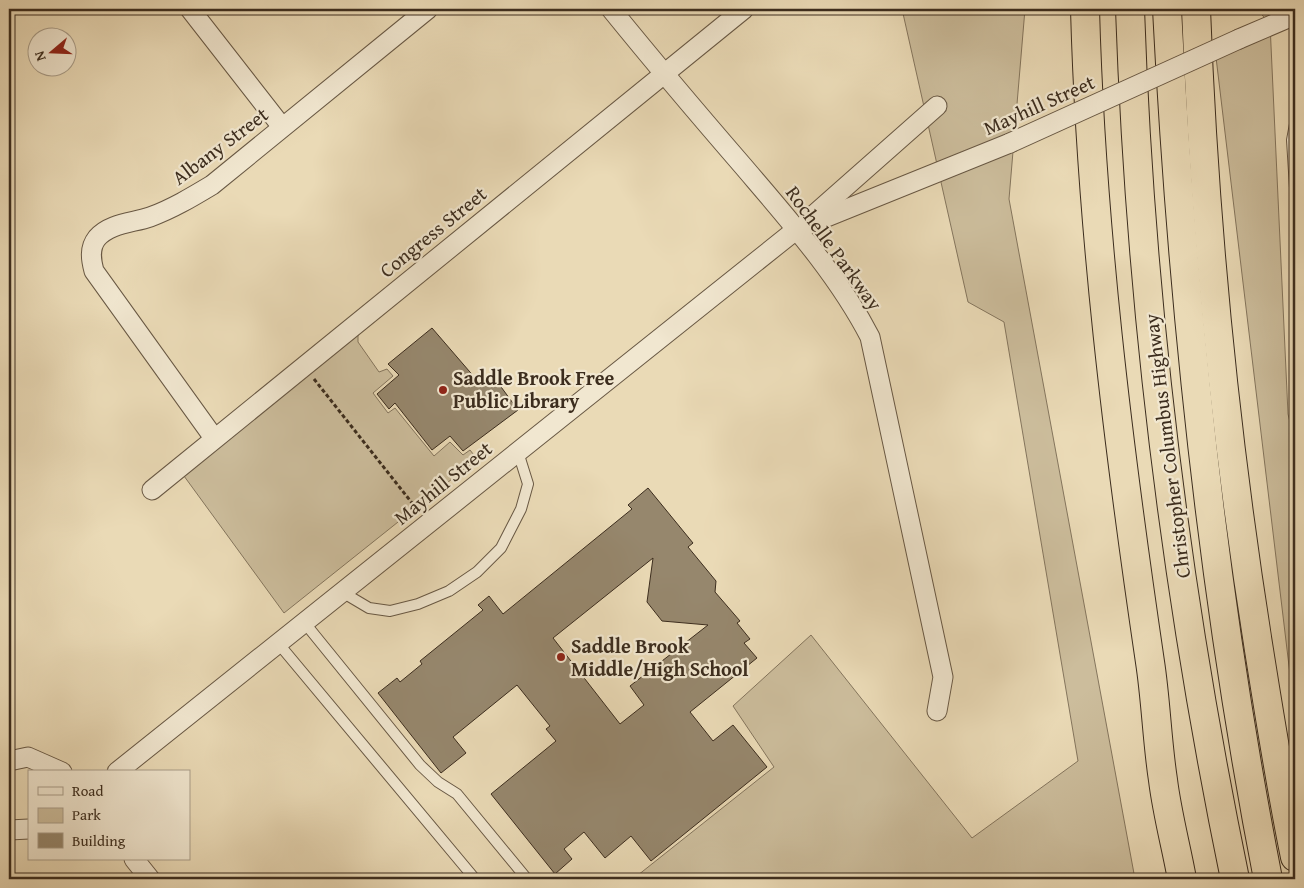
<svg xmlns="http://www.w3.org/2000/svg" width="1304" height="888" font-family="'Gentium Book Plus',serif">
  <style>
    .green { fill: #ccbd9c; stroke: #84755d }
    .building { fill: #96876d; stroke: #3c2d1e; fill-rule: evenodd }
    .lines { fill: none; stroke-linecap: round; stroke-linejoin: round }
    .lane-casing { stroke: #685844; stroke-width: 12 }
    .street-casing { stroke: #685844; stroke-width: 21 }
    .highway-casing { stroke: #3c2d1e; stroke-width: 30 }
    .path { stroke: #3c2d1e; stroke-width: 3; stroke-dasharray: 4 2.5; stroke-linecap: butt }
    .lane { stroke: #f1e7d0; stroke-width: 10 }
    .street { stroke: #f1e7d0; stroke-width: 19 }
    .highway { stroke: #eadab6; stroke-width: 28 }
    .street-bridge-casing { stroke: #685844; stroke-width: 21; stroke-linecap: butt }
    .street-bridge { stroke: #f1e7d0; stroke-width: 19 }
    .poi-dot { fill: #8f2418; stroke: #f1e7d0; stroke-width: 2 }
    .labels { text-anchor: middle; stroke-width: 4.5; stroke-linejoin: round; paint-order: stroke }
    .street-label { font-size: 20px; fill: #3c2d1e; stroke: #f1e7d0 }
    .poi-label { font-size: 20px; font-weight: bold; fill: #3c2d1e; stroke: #f1e7d0; text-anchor: start }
  </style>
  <rect width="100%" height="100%" fill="#eadab6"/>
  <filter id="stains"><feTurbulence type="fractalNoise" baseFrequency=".004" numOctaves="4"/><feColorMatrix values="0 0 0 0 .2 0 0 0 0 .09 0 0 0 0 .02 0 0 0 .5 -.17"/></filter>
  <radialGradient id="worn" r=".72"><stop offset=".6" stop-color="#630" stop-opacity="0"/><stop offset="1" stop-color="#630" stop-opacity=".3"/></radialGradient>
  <g class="green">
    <path d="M902,9H1025L1009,199L1135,879H633L774,767L733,706L811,635L972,838L1078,761L1004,322L968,302Z"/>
    <path d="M1257,9H1295L1270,24L1288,414L1295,443V716L1215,49L1269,23Z"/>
    <path d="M358,335V342L379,372L387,369L393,376L373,393L388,413L395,408L434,456L450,442L463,455L470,450L477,459L284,613L184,476Z"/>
  </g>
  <g class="building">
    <path d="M432,328L482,386L493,376L518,410L463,451L450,436L432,450L395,403L389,409L377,394L399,375L388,364Z"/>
    <path d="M648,488L693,543L688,547L716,581L715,592L740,621L737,623L750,639L744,643L757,658L690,712L713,741L733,725L767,767L651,861L631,836L605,858L584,832L564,849L572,859L555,874L491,794L556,741L546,729L550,726L517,685L453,737L466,753L441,773L378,693L397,678L400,682L422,664L420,661L483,610L478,605L489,596L503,614L632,509L628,505ZM653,558L647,602L662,621L708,625L630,686L644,705L620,724L553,638Z"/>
  </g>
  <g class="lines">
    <defs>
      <g id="lane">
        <path d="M1295,124L1292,140L1295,188"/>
        <path d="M342,592L369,608L390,611L418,604L449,591L477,572L501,548L521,509L528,484L518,452"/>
        <path d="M304,622L420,765L438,782L457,794L527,879"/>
        <path d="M278,643L475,879"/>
      </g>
      <g id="street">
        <path d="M190,9L282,127"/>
        <path d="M611,9C654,62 698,114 743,166C789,220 838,275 870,337L943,677L937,711"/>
        <path d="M1239,39L1295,15"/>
        <path d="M808,220L937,106"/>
        <path d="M214,438L94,271C91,260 89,248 97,238C110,223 133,223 150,217C172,209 192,197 212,185L428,9"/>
        <path d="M152,490L744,9"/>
        <path d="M9,761L28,757L62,772"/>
        <path d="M117,772L797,229L1010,143"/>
        <path d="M9,830L29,829"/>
        <path d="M134,859L150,879"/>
      </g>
      <g id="highway">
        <path d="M1085,9C1091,227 1118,445 1150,662C1156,701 1157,741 1163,780C1167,813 1176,846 1182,879"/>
        <path d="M1130,9C1140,301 1176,593 1235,879"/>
        <path d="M1167,9C1182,301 1212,592 1268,879"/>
        <path d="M1196,9C1204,224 1225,437 1259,650C1270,719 1281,789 1295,857"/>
      </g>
    </defs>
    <use href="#lane" class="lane-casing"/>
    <use href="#street" class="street-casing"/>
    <use href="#highway" class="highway-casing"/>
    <path class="path" d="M314,379L416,508"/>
    <use href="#lane" class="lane"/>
    <use href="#street" class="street"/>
    <use href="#highway" class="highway"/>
    <defs>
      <path id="street-bridge" d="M1010,143L1239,39"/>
    </defs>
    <use href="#street-bridge" class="street-bridge-casing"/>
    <use href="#street-bridge" class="street-bridge"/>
  </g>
  <g class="poi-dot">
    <circle cx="443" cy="390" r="5"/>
    <circle cx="561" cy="657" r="5"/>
  </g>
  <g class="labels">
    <g class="street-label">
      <text transform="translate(1039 105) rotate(-24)" y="7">Mayhill Street</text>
      <text transform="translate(220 146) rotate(-37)" y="7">Albany Street</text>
      <text transform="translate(433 232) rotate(-39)" y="7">Congress Street</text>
      <text transform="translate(834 248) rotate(54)" y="7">Rochelle Parkway</text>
      <text transform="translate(1167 446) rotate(-97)" y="7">Christopher Columbus Highway</text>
      <text transform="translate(443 483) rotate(-39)" y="7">Mayhill Street</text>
    </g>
    <g class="poi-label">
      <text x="453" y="385">Saddle Brook Free<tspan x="453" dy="23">Public Library</tspan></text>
      <text x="571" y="653">Saddle Brook<tspan x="571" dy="23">Middle/High School</tspan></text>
    </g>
  </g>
  <rect width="1304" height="888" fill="none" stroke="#eadab6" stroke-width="30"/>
  <rect x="10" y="10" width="1284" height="868" fill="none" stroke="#3c2d1e" stroke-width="2.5"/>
  <rect x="15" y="15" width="1274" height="858" fill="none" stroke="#3c2d1e"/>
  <rect x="28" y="770" width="162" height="90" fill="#f1e7d0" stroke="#a99d89"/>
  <rect x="38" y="787" width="25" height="8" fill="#f1e7d0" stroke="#a99d89"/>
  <text x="72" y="796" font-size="15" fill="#3c2d1e">Road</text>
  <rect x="38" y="808" width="25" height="15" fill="#ccbd9c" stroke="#a99d89"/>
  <text x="72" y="820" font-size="15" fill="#3c2d1e">Park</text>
  <rect x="38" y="833" width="25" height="15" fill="#96876d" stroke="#a99d89"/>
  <text x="72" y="846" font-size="15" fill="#3c2d1e">Building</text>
  <g transform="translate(52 52) rotate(251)"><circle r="24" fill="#f1e7d0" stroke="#a99d89"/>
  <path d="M0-4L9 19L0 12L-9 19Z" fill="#8f2418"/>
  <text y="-8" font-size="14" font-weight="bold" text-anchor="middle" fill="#3c2d1e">N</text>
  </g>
  <rect width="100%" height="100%" filter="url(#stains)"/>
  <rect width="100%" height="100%" fill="url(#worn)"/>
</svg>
